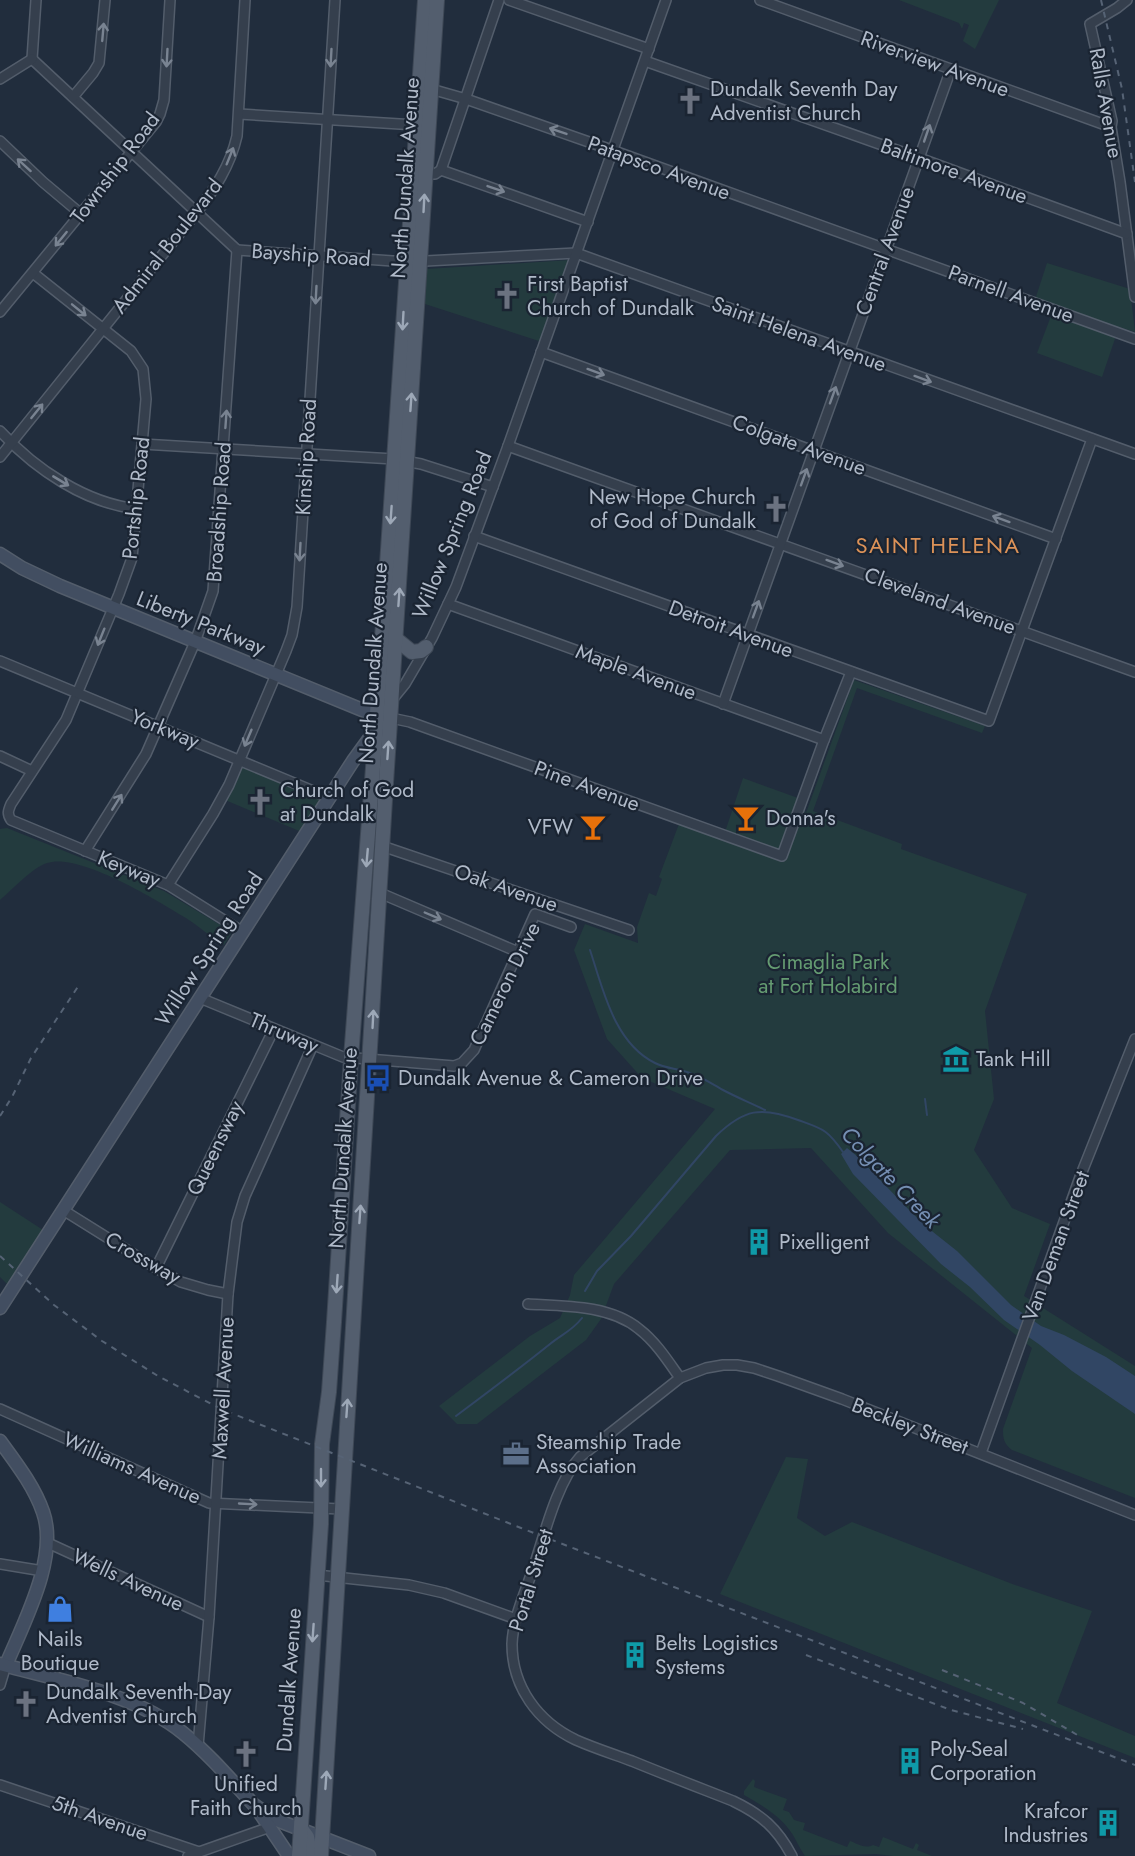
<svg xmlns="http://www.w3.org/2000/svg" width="1135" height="1856" font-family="Jost,sans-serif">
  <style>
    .green { fill: #233b3e }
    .water { fill: #314664 }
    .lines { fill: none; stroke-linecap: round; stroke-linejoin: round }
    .stream { stroke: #314664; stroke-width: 2 }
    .street-casing { stroke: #535d6b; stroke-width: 12 }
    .secondary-casing { stroke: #535d6b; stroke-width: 15 }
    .primary-casing { stroke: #3e4856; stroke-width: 16 }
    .street { stroke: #353f4d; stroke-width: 9 }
    .secondary { stroke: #424e61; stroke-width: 12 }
    .primary { stroke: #535e6e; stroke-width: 14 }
    .rail { stroke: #566375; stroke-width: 2; stroke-dasharray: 6 6; stroke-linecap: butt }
    .oneway { stroke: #798391 }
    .oneway2 { stroke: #9da8b7 }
    .labels { text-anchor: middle; stroke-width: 4.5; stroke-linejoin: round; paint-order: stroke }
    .street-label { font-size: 21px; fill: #b0bac9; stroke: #1a2432 }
    .poi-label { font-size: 21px; fill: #b0bac9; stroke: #1a2432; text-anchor: start }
    .park-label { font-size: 21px; fill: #659c72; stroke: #1a2432 }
    .neighbourhood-label { font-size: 22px; letter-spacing: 1.5px; fill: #dc9258; stroke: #1a2432 }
    .water-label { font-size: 22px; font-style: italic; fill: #758fb3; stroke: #1a2432 }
  </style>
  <rect width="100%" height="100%" fill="#212d3d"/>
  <g class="green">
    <path d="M899,0H999L975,49L963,41L969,25L964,23L962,29L959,23Z"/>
    <path d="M570,260L542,342L425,304L426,269Z"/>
    <path d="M1047,263L1130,289L1135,332L1119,327L1102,377L1037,353L1051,316L1032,309Z"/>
    <path d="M854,680L985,726L982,733L857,688L813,811L902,844L901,849L1027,894L985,1011L994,1099L974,1150L1012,1208L1050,1224L1024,1296L1135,1366V1498L1012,1450C1004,1444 1003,1439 1003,1429L1032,1348L888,1233L811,1148L730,1150L614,1284L601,1319L586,1340L477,1424H457L439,1406L530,1336L560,1318L570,1295L574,1275L715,1109L642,1078L607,1039L574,950L585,924L638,943L637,927L649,893L656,896L662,879L659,877L682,816L725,832L743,778L798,798L806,813Z"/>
    <path d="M243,766L316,797L321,801L304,833L225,800L238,770Z"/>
    <path d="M7,828L164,891L232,932L224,945C210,937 199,926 186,918C158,901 79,852 47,863C32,868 13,889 0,900V829Z"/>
    <path d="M0,1202L43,1230L10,1287L0,1277Z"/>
    <path d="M786,1457L808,1459L797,1518L825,1536L852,1522L1015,1585L1092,1611L1057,1703L1135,1736V1758L720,1594Z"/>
    <path d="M753,1779L755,1781L754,1787L787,1799L783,1810L789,1812L794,1820L805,1823L803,1830L847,1847L850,1841C858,1844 865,1849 873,1845L879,1847L883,1837L913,1849L916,1843L919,1845L917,1850L932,1856H893L876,1854L805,1856C800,1849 797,1842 793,1835C782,1817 762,1805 744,1795V1791Z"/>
  </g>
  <path class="water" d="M847,1148L858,1157L911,1212L928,1228L957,1251L1011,1305L1041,1326L1064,1335L1106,1357L1135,1376V1414L1072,1371L1040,1345L1004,1320L970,1287L941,1264L853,1174L841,1154Z"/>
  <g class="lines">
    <g class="stream">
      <path d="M590,950C603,989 614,1043 655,1063C666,1069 678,1068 690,1073C702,1077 712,1084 723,1090C736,1097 751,1103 765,1110"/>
      <path d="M925,1099L927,1115"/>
      <path d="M585,1291L597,1271L631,1236L716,1136C744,1109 761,1106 798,1120C823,1129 827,1129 843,1152"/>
      <path d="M456,1416C488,1392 519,1369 550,1344C562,1334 572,1331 582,1318"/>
    </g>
    <defs>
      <g id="street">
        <path d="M509,0L649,49"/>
        <path d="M760,0L1111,127"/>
        <path d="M1127,0L1117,8L1090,24L1112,121L1111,127L1120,182L1135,297"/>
        <path d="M32,59L237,250"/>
        <path d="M32,59L36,0"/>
        <path d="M645,61L919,158L1127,234"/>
        <path d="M0,79L32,59"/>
        <path d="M431,89L466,99L606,148L1135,339"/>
        <path d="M73,97L93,73L99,63L105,0"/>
        <path d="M239,114L416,125"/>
        <path d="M0,141L43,182L81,214"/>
        <path d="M441,170L588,222"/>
        <path d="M425,174H435L441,170L499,0"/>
        <path d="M237,250L407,262L576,253L1135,454"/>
        <path d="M33,273L131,351L143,369L146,399L132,558L119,594L66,720L11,804C8,811 7,814 11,820L168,885L243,932"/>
        <path d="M0,312L156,122L160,114L164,100L170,0"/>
        <path d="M541,352L1056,539"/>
        <path d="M0,431C35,469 85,503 137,509"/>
        <path d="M142,444L394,459L421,464L493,487"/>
        <path d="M508,446L1135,672"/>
        <path d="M0,457L196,213C215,189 230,166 237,136L245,0"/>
        <path d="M474,536L989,721L1092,439"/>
        <path d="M448,604L824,740"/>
        <path d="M0,661L330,798"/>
        <path d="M392,700L405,684L432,638L456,587L508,446L666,0"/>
        <path d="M723,704L951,69"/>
        <path d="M391,718L410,722L782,856L824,740L851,672"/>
        <path d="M0,756L32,771"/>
        <path d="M382,846L629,930"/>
        <path d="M85,851L146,754L195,642L213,591L237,250"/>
        <path d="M168,885L213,814L229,785L286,651L292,635L297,607L335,0"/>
        <path d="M380,893L518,952"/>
        <path d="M200,998L343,1057L454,1066L462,1063L474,1050L535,914L571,927"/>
        <path d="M63,1210L156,1268L181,1282L208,1290L228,1294"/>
        <path d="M156,1268L274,1029"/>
        <path d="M528,1304C564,1306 610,1305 639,1329C656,1342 668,1361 680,1378"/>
        <path d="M0,1409L209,1503L341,1509"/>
        <path d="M981,1453L1080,1177L1135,1039"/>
        <path d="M48,1543L209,1617"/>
        <path d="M0,1564L43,1571"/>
        <path d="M317,1575L409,1585L444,1593L516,1619"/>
        <path d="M0,1685L6,1665"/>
        <path d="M198,1746L209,1617L228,1294L237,1222L245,1196L313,1045"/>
        <path d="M0,1785L199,1852"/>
        <path d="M188,1856L270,1827"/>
        <path d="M792,1856C777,1828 762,1815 733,1801C700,1788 666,1775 632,1761C613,1754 594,1748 576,1740C538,1722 512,1687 512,1644C513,1618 525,1593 533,1569C544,1536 557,1482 580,1457L680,1378L706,1368L723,1365H737L754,1368L778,1376L842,1399L1135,1515"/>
      </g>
      <g id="secondary">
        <path d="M0,554L22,568L60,586L377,716H384"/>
        <path d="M0,1308L353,761L377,728"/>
        <path d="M0,1441C16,1463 34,1486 43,1512C59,1557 24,1622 6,1665"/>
        <path d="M0,1664C58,1680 136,1694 183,1733C209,1754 231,1780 254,1805L274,1819L369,1856"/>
        <path d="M260,1813L289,1856"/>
      </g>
      <g id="primary">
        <path d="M396,639L412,652L421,651L426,647"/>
        <path d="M301,1829L307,1837L311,1856"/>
        <path d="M299,1856L321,1524L322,1444L329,1392L334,1322L351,1058L376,728L425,0"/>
        <path d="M321,1856L386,783L437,0"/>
      </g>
    </defs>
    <use href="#street" class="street-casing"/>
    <use href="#secondary" class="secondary-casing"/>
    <use href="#primary" class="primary-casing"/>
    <use href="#street" class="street"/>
    <use href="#secondary" class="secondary"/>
    <use href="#primary" class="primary"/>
    <g class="rail">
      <path d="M1101,0L1122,89L1135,182"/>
      <path d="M0,1116L12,1097L31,1058L79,985"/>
      <path d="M0,1256L54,1305L102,1341L158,1376L221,1409L521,1528L1135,1765"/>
      <path d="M806,1655L951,1710L1023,1729"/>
      <path d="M942,1670L1023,1703L1079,1736"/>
    </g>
  </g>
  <defs><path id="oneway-shaft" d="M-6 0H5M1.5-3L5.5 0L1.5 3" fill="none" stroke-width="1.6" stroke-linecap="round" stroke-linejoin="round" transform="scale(1.5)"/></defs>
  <g class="oneway">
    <use href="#oneway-shaft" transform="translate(103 32) rotate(-85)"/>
    <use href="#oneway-shaft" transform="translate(167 58) rotate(93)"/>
    <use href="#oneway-shaft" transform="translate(331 58) rotate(93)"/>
    <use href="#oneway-shaft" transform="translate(558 131) rotate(-161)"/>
    <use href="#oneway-shaft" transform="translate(927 133) rotate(-71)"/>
    <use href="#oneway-shaft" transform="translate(230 156) rotate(-68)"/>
    <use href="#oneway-shaft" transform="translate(24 165) rotate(-138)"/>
    <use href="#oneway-shaft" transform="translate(496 189) rotate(19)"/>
    <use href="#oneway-shaft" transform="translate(61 239) rotate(129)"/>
    <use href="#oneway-shaft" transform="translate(316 295) rotate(93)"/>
    <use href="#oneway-shaft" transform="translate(79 310) rotate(39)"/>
    <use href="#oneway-shaft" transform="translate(596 372) rotate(20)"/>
    <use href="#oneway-shaft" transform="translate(923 379) rotate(20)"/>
    <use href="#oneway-shaft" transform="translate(833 395) rotate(-70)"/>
    <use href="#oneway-shaft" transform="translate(37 411) rotate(-51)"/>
    <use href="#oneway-shaft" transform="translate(226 419) rotate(-86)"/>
    <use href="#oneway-shaft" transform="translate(804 477) rotate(-70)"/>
    <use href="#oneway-shaft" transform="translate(61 481) rotate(31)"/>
    <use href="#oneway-shaft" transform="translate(1001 519) rotate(-160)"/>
    <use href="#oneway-shaft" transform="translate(300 552) rotate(93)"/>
    <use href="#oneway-shaft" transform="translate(835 563) rotate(20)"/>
    <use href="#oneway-shaft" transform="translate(756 609) rotate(-70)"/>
    <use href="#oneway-shaft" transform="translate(101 637) rotate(112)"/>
    <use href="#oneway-shaft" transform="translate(248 738) rotate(113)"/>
    <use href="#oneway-shaft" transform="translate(117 802) rotate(-58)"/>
    <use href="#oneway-shaft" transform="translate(433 916) rotate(23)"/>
    <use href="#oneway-shaft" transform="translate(248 1504) rotate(3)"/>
  </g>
  <g class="oneway2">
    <use href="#oneway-shaft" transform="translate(424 203) rotate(-87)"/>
    <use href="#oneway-shaft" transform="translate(403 321) rotate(93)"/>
    <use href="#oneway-shaft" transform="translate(411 402) rotate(-86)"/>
    <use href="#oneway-shaft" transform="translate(391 515) rotate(94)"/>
    <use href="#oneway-shaft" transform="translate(399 597) rotate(-86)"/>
    <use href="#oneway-shaft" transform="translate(388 750) rotate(-86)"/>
    <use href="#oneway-shaft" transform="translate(367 858) rotate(95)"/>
    <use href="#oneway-shaft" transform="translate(373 1019) rotate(-87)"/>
    <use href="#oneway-shaft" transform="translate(360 1214) rotate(-86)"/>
    <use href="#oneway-shaft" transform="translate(337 1284) rotate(94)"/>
    <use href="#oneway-shaft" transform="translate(347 1408) rotate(-86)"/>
    <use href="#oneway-shaft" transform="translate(321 1478) rotate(90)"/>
    <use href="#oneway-shaft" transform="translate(313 1633) rotate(94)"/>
    <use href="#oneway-shaft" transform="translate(326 1780) rotate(-86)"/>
  </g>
  <defs>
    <symbol id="church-bare" viewBox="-9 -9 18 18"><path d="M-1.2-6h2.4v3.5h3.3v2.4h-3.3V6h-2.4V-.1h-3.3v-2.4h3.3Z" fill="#6b7280" stroke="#1a2432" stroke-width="2.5" paint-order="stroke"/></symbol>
    <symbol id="bar-bare" viewBox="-9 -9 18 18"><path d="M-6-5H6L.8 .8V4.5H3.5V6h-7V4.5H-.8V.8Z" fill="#e8710a" stroke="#1a2432" stroke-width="2.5" paint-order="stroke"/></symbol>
    <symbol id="museum-bare" viewBox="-9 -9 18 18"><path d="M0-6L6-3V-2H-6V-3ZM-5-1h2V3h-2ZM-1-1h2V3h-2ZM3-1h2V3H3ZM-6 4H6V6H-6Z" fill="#0f9aa8" stroke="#1a2432" stroke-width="2.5" paint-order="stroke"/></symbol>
    <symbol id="bus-bare" viewBox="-9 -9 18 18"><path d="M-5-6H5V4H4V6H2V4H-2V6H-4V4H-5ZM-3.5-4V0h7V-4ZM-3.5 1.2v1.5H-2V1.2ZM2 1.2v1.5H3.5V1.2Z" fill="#1a4fb4" stroke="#1a2432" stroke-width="2.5" paint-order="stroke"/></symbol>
    <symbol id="building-bare" viewBox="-9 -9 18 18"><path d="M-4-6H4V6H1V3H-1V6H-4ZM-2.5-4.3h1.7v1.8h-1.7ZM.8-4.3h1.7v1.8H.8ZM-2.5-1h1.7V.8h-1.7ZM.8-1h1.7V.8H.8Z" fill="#0f9aa8" stroke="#1a2432" stroke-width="2.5" paint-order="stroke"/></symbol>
    <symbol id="office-bare" viewBox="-9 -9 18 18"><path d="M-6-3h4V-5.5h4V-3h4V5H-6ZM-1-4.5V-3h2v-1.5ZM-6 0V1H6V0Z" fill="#5c6f8a" stroke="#1a2432" stroke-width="2.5" paint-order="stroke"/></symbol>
    <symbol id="shop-bare" viewBox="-9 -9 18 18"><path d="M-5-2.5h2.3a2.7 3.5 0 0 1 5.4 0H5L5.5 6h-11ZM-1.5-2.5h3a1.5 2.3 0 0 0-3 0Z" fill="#3f7fe0" stroke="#1a2432" stroke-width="2.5" paint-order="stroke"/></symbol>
  </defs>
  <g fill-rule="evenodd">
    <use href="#church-bare" x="671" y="82" width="38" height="38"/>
    <use href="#church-bare" x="488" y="277" width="38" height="38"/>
    <use href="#church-bare" x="757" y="490" width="38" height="38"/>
    <use href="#church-bare" x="241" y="783" width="38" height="38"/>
    <use href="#bar-bare" x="727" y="799" width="38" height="38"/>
    <use href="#bar-bare" x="574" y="808" width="38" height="38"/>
    <use href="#museum-bare" x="937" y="1040" width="38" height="38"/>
    <use href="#bus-bare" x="359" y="1059" width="38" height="38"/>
    <use href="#building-bare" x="740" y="1223" width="38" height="38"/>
    <use href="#office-bare" x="497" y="1435" width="38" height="38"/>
    <use href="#shop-bare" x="41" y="1590" width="38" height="38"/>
    <use href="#building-bare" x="616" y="1636" width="38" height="38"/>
    <use href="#church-bare" x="7" y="1685" width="38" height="38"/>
    <use href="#church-bare" x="227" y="1735" width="38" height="38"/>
    <use href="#building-bare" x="891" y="1742" width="38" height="38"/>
    <use href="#building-bare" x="1089" y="1804" width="38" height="38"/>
  </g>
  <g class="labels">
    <g class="street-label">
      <text transform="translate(935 64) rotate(20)" y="7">Riverview Avenue</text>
      <text transform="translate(1106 103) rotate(80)" y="7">Ralls Avenue</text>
      <text transform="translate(115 168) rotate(-53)" y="7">Township Road</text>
      <text transform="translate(659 168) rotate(20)" y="7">Patapsco Avenue</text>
      <text transform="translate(954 171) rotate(20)" y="7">Baltimore Avenue</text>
      <text transform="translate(405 178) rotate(-86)" y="7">North Dundalk Avenue</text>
      <text transform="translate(167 246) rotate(-52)" y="7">Admiral Boulevard</text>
      <text transform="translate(885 251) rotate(-70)" y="7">Central Avenue</text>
      <text transform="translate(311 255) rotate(4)" y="7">Bayship Road</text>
      <text transform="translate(1011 294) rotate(20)" y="7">Parnell Avenue</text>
      <text transform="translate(799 334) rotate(20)" y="7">Saint Helena Avenue</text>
      <text transform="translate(799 445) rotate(20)" y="7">Colgate Avenue</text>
      <text transform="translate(306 457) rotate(-87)" y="7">Kinship Road</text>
      <text transform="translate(136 498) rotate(-84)" y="7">Portship Road</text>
      <text transform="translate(219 512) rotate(-86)" y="7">Broadship Road</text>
      <text transform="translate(452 535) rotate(-68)" y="7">Willow Spring Road</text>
      <text transform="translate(940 601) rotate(20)" y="7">Cleveland Avenue</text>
      <text transform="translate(201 623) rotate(22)" y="7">Liberty Parkway</text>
      <text transform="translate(731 629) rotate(20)" y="7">Detroit Avenue</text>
      <text transform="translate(373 663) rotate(-86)" y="7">North Dundalk Avenue</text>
      <text transform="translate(636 672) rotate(20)" y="7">Maple Avenue</text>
      <text transform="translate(165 729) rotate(22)" y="7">Yorkway</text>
      <text transform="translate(587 786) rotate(20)" y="7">Pine Avenue</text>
      <text transform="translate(129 869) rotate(22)" y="7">Keyway</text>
      <text transform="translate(506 888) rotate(19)" y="7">Oak Avenue</text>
      <text transform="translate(209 949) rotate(-57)" y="7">Willow Spring Road</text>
      <text transform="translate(505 984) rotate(-64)" y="7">Cameron Drive</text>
      <text transform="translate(284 1033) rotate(23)" y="7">Thruway</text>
      <text transform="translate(215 1148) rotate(-64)" y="7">Queensway</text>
      <text transform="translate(343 1148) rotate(-86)" y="7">North Dundalk Avenue</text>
      <text transform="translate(1056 1246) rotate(-70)" y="7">Van Deman Street</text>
      <text transform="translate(143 1258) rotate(30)" y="7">Crossway</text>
      <text transform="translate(223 1388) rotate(-87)" y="7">Maxwell Avenue</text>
      <text transform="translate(910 1426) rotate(21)" y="7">Beckley Street</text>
      <text transform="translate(132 1468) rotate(24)" y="7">Williams Avenue</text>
      <text transform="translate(128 1580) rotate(25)" y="7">Wells Avenue</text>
      <text transform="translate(531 1580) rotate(-73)" y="7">Portal Street</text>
      <text transform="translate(289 1680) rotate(-86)" y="7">Dundalk Avenue</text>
      <text transform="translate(100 1818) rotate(19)" y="7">5th Avenue</text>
    </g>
    <g class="poi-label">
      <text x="710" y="96">Dundalk Seventh Day<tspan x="710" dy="24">Adventist Church</tspan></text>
      <text x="527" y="291">First Baptist<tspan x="527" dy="24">Church of Dundalk</tspan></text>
      <text x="756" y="504" text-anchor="end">New Hope Church<tspan x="756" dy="24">of God of Dundalk</tspan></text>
      <text x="280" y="797">Church of God<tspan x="280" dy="24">at Dundalk</tspan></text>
      <text x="766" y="825">Donna's</text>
      <text x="573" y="834" text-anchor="end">VFW</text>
      <text x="976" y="1066">Tank Hill</text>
      <text x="398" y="1085">Dundalk Avenue &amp; Cameron Drive</text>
      <text x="779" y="1249">Pixelligent</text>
      <text x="536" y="1449">Steamship Trade<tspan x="536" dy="24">Association</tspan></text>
      <text x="60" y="1646" text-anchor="middle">Nails<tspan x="60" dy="24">Boutique</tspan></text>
      <text x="655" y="1650">Belts Logistics<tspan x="655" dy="24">Systems</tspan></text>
      <text x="46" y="1699">Dundalk Seventh-Day<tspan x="46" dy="24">Adventist Church</tspan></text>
      <text x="930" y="1756">Poly-Seal<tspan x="930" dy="24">Corporation</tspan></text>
      <text x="246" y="1791" text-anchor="middle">Unified<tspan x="246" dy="24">Faith Church</tspan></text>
      <text x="1088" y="1818" text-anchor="end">Krafcor<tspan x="1088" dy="24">Industries</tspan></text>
    </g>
    <g class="park-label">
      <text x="828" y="969">Cimaglia Park<tspan x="828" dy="24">at Fort Holabird</tspan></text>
    </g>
    <g class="neighbourhood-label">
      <text x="938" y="553">SAINT HELENA</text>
    </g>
    <g class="water-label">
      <text transform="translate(891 1177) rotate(46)" y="8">Colgate Creek</text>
    </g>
  </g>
</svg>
